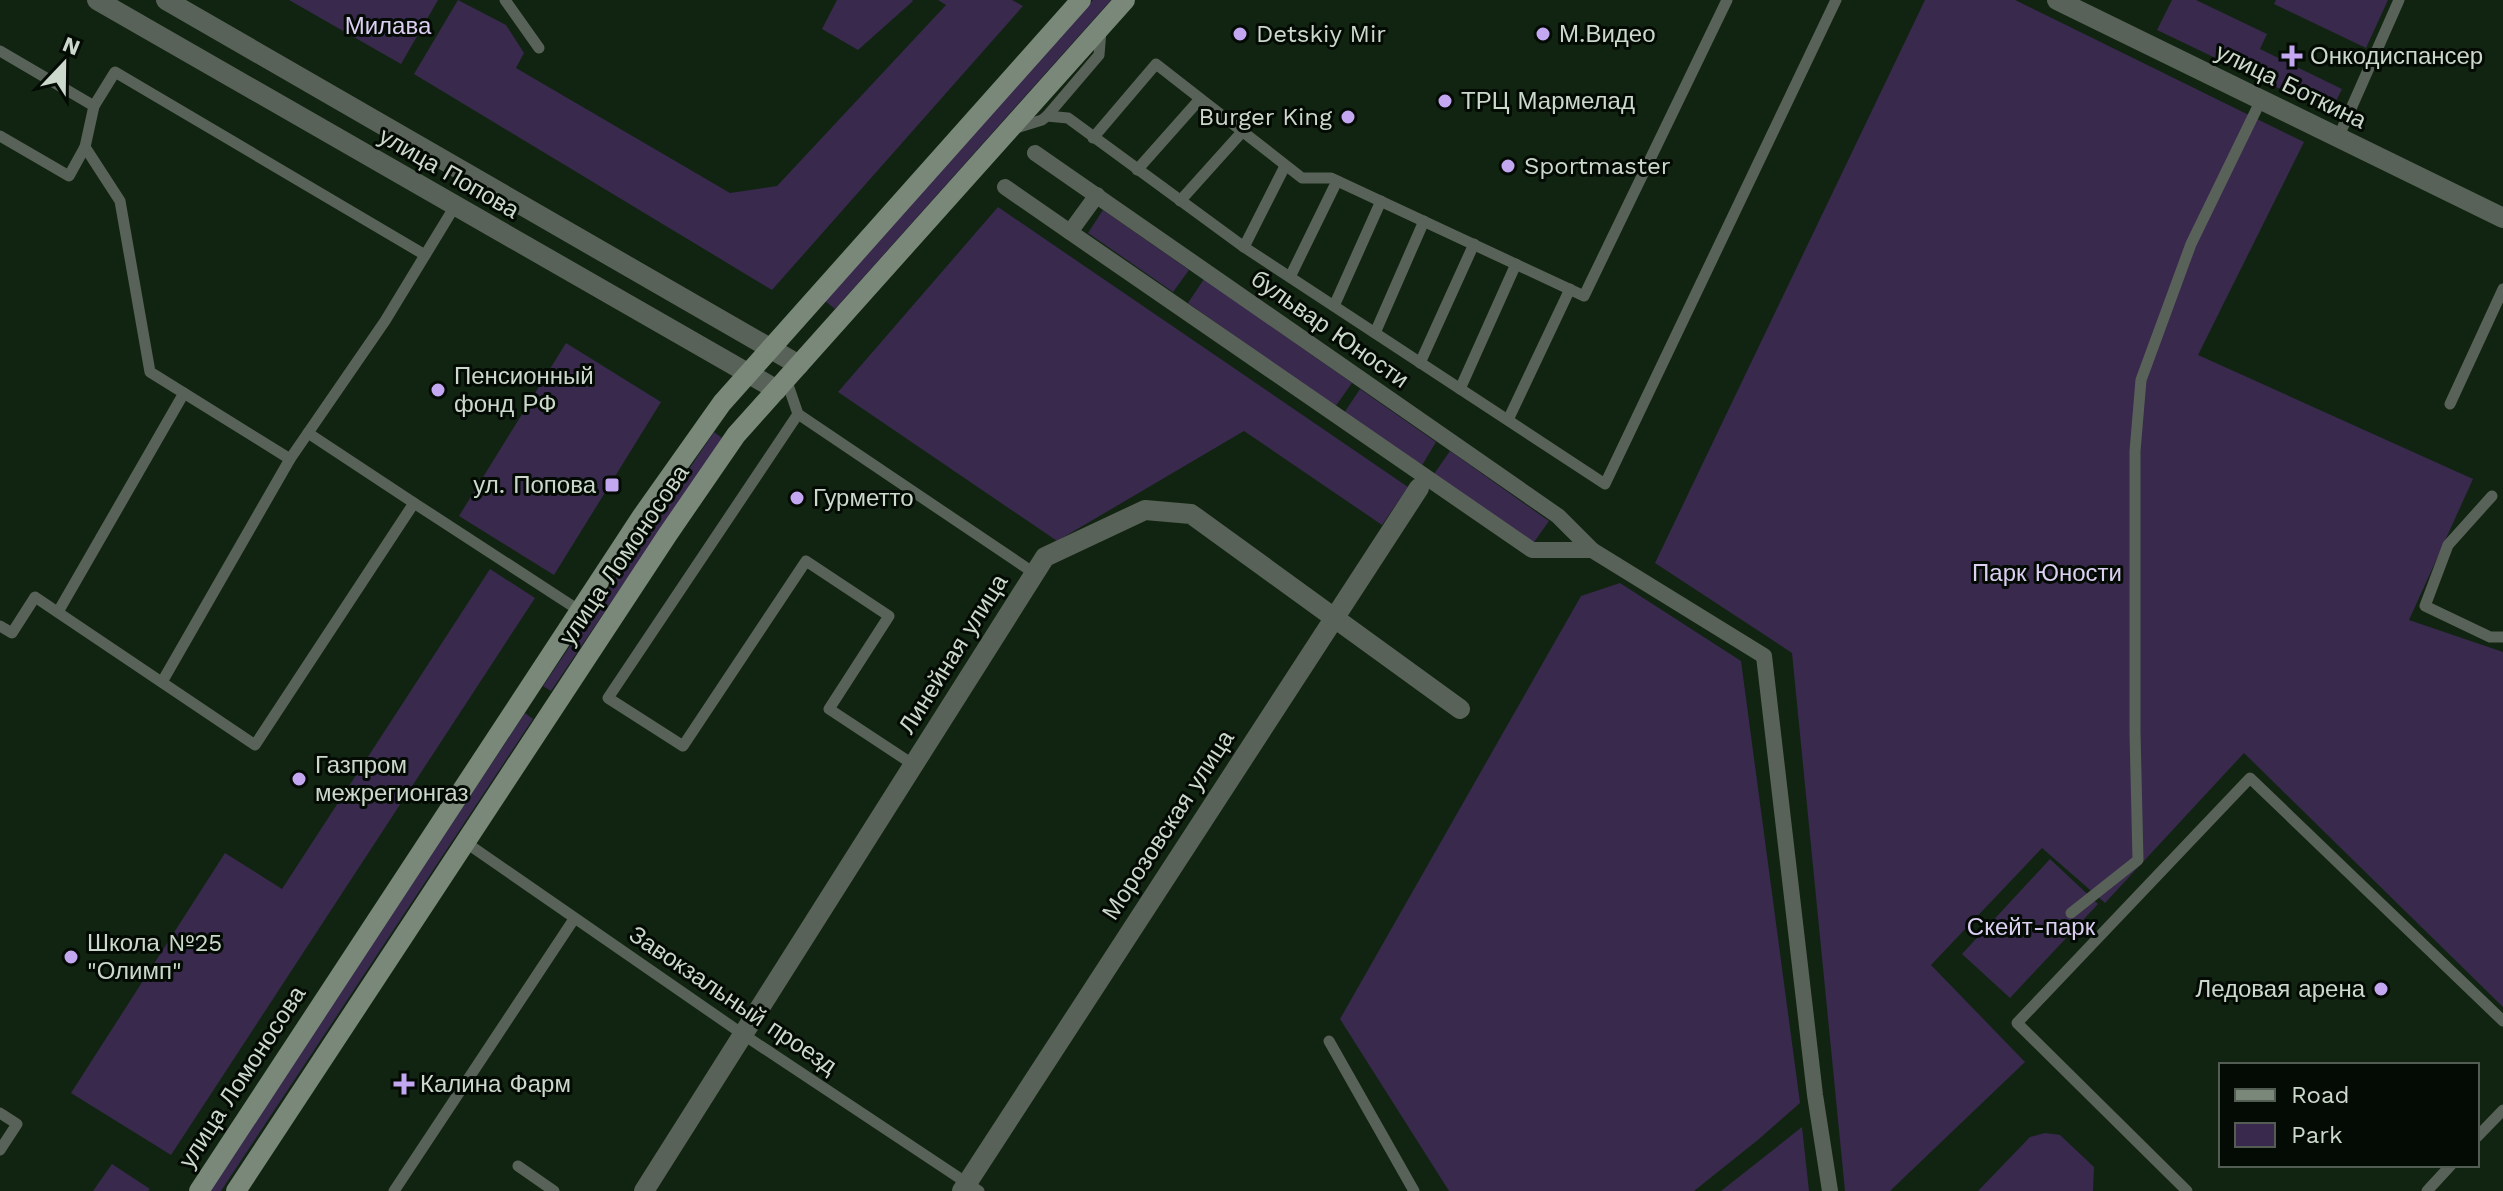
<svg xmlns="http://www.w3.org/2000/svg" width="2503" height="1191" font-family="'Work Sans',sans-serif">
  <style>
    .green { fill: #38294d }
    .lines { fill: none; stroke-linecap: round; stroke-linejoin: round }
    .service { stroke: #596258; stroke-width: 11 }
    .pedestrian { stroke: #596258; stroke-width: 16 }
    .minor { stroke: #596258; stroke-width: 20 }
    .tertiary { stroke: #596258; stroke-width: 20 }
    .secondary { stroke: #798878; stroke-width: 20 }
    .poi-dot { fill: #c4a7f1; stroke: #040b04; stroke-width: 3 }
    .labels { text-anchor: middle; stroke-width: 6; stroke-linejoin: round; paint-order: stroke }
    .park-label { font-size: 24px; fill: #dccff2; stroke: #040b04 }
    .poi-label { font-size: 24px; fill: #ccd8cb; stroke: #040b04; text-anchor: start }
    .street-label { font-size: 24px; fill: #ccd8cb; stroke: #040b04 }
  </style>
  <rect width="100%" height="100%" fill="#112411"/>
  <g class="green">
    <path d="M289,0H438L401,64Z"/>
    <path d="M458,0L506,25L524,53L516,68L730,193L777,186L946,5L938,0H1012L1023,6L772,290L414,74Z"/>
    <path d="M837,0H912L913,1L858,50L822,29Z"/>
    <path d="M1093,0H1111L835,309L825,301Z"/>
    <path d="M1925,0H2015L2304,142L2198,355L2473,479L2409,620L2503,652V1007L2244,753L2105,903L2042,848L1931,965L2025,1062L1890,1191H1845L1792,653L1655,563Z"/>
    <path d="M2172,0H2196L2267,34L2260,49L2342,89L2330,113L2157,30Z"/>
    <path d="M2276,0H2388L2366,48L2274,4Z"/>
    <path d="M998,207L1408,487L1382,525L1244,431L1057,541L838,392Z"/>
    <path d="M1103,210L1189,270L1173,292L1088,233Z"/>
    <path d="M1204,279L1352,383L1335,407L1188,303Z"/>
    <path d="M566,343L661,402L554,575L459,516Z"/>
    <path d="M1360,389L1436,442L1421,467L1344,413Z"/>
    <path d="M714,432L722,438L551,691L543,686Z"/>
    <path d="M1450,451L1549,521L1532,545L1434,474Z"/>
    <path d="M490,569L535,598L171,1155L71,1093L225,853L282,889Z"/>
    <path d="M1620,583L1741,661L1800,1103L1759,1139L1694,1191H1449L1340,1019L1581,596Z"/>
    <path d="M525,713L533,719L221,1191H209Z"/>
    <path d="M2050,859L2098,904L2010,998L1962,954Z"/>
    <path d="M1802,1127L1809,1191H1721Z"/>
    <path d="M2045,1133L2060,1135L2094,1167L2093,1191H1978L2030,1137Z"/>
    <path d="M112,1164L150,1189L148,1191H93Z"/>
  </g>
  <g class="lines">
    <g class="service">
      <path d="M505,0L539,48"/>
      <path d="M0,51L94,106L115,72L425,255"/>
      <path d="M94,106L85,147L120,201L150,372L290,459L385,321L455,206"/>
      <path d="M1047,116L1068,118L1244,247L1605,484L1836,0"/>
      <path d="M1016,128L1042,120L1047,116L1099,55L1101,30"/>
      <path d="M0,136L69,176L85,147"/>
      <path d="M1093,138L1156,64L1302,178H1331L1584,296L1727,0"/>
      <path d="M2338,138L2399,0"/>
      <path d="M1137,170L1200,99"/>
      <path d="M1180,201L1242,132"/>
      <path d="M1244,247L1285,166"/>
      <path d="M1290,277L1337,181"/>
      <path d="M1334,306L1381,201"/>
      <path d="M1375,333L1424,221"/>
      <path d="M1420,363L1474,244"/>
      <path d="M786,379L798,414L1034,573"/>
      <path d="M1460,389L1516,264"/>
      <path d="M2450,404L2503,289"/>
      <path d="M798,414L608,698L683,746L806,561L889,616L829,709L914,765"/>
      <path d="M1508,420L1570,289"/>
      <path d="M308,433L414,503"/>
      <path d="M2492,496L2448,545L2425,606L2490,637H2503"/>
      <path d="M58,612L184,393"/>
      <path d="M0,626L12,633L35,597L255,745L414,503L580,611"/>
      <path d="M162,682L290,459"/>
      <path d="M465,842L744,1035L979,1191"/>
      <path d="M2071,913L2138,860L2135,732V451L2141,380L2191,244L2261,100"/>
      <path d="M1329,1041L1414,1191"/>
      <path d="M0,1113L17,1124L0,1150"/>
      <path d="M2477,1137L2503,1110"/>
      <path d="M518,1166L554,1191"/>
      <path d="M394,1191L574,919"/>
      <path d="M2187,1191L2017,1023L2250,778L2503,1021"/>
      <path d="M2427,1191L2451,1165"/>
    </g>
    <g class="pedestrian">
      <path d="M1035,153L1558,516L1592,550"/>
      <path d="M1005,187L1070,232L1097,195"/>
      <path d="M1070,232L1532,550H1592L1764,656L1815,1095L1830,1191"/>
    </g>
    <g class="minor">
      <path d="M2057,0L2503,218"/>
      <path d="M644,1191L1045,557L1145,510L1191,514L1460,709"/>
      <path d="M962,1191L1419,488"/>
    </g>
    <g class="tertiary">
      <path d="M97,0L777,390"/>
      <path d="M166,0L799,365"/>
    </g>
    <g class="secondary">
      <path d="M199,1191L642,516L722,403L1081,0"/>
      <path d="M236,1191L668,534L736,435L1125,0"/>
    </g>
  </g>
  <g class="poi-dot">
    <circle cx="1240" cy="34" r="8"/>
    <circle cx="1543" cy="34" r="8"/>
    <path d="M2288 44h8v8h8v8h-8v8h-8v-8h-8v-8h8z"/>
    <circle cx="1445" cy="101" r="8"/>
    <circle cx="1348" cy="117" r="8"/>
    <circle cx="1508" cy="166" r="8"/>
    <circle cx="438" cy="390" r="8"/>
    <rect x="604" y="477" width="16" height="16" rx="4"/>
    <circle cx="797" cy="498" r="8"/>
    <circle cx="299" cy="779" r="8"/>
    <circle cx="71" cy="957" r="8"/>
    <circle cx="2381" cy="989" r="8"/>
    <path d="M400 1072h8v8h8v8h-8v8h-8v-8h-8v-8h8z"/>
  </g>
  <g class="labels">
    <g class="park-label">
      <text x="388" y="34">Милава</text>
      <text x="2047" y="581">Парк Юности</text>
      <text x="2031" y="935">Скейт-парк</text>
    </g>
    <g class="poi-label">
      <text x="1256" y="42">Detskiy Mir</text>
      <text x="1559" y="42">М.Видео</text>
      <text x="2310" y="64">Онкодиспансер</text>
      <text x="1461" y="109">ТРЦ Мармелад</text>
      <text x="1332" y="125" text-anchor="end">Burger King</text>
      <text x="1524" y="174">Sportmaster</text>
      <text x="454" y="384">Пенсионный<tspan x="454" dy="28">фонд РФ</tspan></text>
      <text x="596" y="493" text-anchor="end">ул. Попова</text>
      <text x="813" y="506">Гурметто</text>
      <text x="315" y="773">Газпром<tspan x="315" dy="28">межрегионгаз</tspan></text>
      <text x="87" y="951">Школа №25<tspan x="87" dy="28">"Олимп"</tspan></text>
      <text x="2365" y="997" text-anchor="end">Ледовая арена</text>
      <text x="420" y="1092">Калина Фарм</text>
    </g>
    <g class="street-label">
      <text transform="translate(2291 86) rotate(26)" y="8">улица Боткина</text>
      <text transform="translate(449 173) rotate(30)" y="8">улица Попова</text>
      <text transform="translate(1330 329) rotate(35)" y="8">бульвар Юности</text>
      <text transform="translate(624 555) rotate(-56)" y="8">улица Ломоносова</text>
      <text transform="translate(953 654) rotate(-58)" y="8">Линейная улица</text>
      <text transform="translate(1168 825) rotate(-57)" y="8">Морозовская улица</text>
      <text transform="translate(733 1000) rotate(34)" y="8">Завокзальный проезд</text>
      <text transform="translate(242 1077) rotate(-57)" y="8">улица Ломоносова</text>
    </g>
  </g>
  <rect x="2219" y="1063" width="260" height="104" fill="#040b04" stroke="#545d54" stroke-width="2"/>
  <rect x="2235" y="1089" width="40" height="12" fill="#798878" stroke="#545d54" stroke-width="2"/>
  <text x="2291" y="1103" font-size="24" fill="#ccd8cb">Road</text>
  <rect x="2235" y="1123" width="40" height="24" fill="#38294d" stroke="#545d54" stroke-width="2"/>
  <text x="2291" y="1143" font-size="24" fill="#ccd8cb">Park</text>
  <g transform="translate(64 64) rotate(22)" stroke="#040b04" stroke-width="6" paint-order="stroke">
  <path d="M0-6L14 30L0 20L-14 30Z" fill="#ccd8cb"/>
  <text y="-12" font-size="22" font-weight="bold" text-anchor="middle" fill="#ccd8cb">N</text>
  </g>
</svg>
